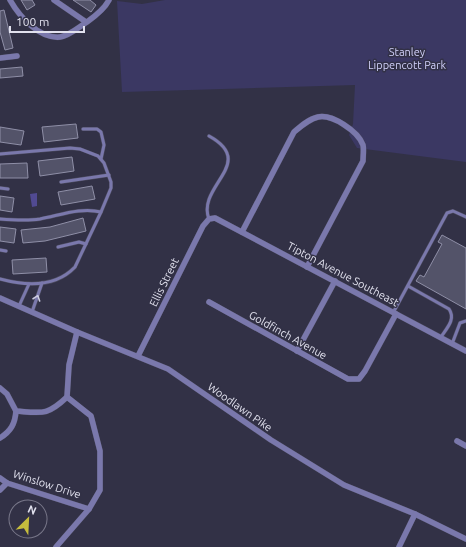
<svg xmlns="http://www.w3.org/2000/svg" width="466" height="547" font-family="Ubuntu,sans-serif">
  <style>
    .green { fill: #3b3863 }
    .water { fill: #514a92 }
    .building { fill: #535369; stroke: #8f8fa7 }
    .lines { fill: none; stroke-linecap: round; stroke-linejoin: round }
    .lane-casing { stroke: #4e4d61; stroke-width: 4 }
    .street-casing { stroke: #4e4d61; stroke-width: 6 }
    .lane { stroke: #7a78ac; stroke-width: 3 }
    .street { stroke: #7a78ac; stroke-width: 5.5 }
    .oneway { stroke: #cccce1 }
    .labels { text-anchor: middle; stroke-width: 3; stroke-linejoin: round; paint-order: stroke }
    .park-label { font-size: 11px; fill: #d1d0fa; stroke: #323146 }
    .street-label { font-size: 11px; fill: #e1e1ee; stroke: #323146 }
  </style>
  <rect width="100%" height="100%" fill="#323146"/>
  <path class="green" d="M165,0H466V162L357,148L349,135L353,124L355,85L122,92L117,1L142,4Z"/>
  <path class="water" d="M37,193V206L32,207L30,194Z"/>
  <g class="building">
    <path d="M21,0H32L35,5L27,10Z"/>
    <path d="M73,0H90L96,5L91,12Z"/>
    <path d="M4,10L13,48L5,50L0,32V11Z"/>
    <path d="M22,67L23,76L0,78V69Z"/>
    <path d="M76,124L78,138L44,142L42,127Z"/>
    <path d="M0,127L24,131L21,145L0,142Z"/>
    <path d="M72,157L74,171L40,176L38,161Z"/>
    <path d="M27,163L28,178H0V164Z"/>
    <path d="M92,186L95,199L61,205L58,192Z"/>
    <path d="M0,196L14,198L12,212L0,210Z"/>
    <path d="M83,218L86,231L45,241L23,243L21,230L50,227Z"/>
    <path d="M0,227L16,229L14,243L0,241Z"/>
    <path d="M442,235L466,248V309L416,281L420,275L424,277L442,244L438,242Z"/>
    <path d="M46,258L47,272L13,274L12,260Z"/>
  </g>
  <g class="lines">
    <defs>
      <g id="lane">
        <path d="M83,129H97L101,132L104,145L101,159"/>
        <path d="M209,136C258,163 196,186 209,219"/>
        <path d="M0,154L70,148L80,149L98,156L104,163L111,182V188L101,212L75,267C55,288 26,286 0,279"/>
        <path d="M61,182L109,175"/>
        <path d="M0,188L8,189"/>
        <path d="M0,219C13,220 27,221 40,219C61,215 81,207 101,212"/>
        <path d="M58,247L79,242L86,244"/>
        <path d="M0,250L6,251"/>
        <path d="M408,286L449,309C456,319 447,328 441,337"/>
        <path d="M19,306L29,284"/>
        <path d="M32,312L42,283"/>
        <path d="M393,313L447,213L453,211L466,217"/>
        <path d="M452,344L460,323L466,321"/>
      </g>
      <g id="street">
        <path d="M10,0C19,16 39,39 60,37C69,36 79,27 87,22C94,17 105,8 109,0"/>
        <path d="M54,0L86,22"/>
        <path d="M0,58L17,56"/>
        <path d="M242,232L294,132C301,126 309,119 318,117C332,114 358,131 363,145C364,149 363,156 363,161L307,267"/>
        <path d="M0,298L77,332L168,369L271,440L344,485L415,514L466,539"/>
        <path d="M209,302L348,379H359L365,371L396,314"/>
        <path d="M297,351L335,281"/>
        <path d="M138,356L203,226L209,219L215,218L466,351"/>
        <path d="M0,388L7,394L16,411C42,413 47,416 67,397"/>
        <path d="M0,438C11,431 15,424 16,411"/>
        <path d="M457,441L466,446"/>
        <path d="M0,478L7,483L89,509"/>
        <path d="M0,490L7,483"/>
        <path d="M56,547L89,509L100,490V451L91,416L67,397L69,365L77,332"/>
        <path d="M399,547L415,514"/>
      </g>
    </defs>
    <use href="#lane" class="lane-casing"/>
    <use href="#street" class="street-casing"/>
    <use href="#lane" class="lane"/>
    <use href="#street" class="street"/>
  </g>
  <defs><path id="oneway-chevron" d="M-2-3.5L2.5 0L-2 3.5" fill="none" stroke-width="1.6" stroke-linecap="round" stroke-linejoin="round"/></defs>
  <use class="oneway" href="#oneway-chevron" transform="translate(37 298) rotate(-71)"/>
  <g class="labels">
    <g class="park-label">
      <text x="407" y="56">Stanley<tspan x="407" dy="13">Lippencott Park</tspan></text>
    </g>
    <g class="street-label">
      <text transform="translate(343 274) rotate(28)" y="4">Tipton Avenue Southeast</text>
      <text transform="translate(164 282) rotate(-64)" y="4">Ellis Street</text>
      <text transform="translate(288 335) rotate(29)" y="4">Goldfinch Avenue</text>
      <text transform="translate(240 407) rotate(35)" y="4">Woodlawn Pike</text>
      <text transform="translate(47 484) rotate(18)" y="4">Winslow Drive</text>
    </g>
  </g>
  <g transform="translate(28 519) rotate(24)"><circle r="19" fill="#323146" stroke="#787789"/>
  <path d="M0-3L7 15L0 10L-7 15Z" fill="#c5bc3d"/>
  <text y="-6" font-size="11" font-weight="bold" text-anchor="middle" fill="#e1e1ee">N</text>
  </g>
  <path d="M10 26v6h74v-6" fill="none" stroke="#e1e1ee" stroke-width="2"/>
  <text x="16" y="26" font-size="12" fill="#e1e1ee" stroke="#323146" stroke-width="3" paint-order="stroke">100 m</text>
</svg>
